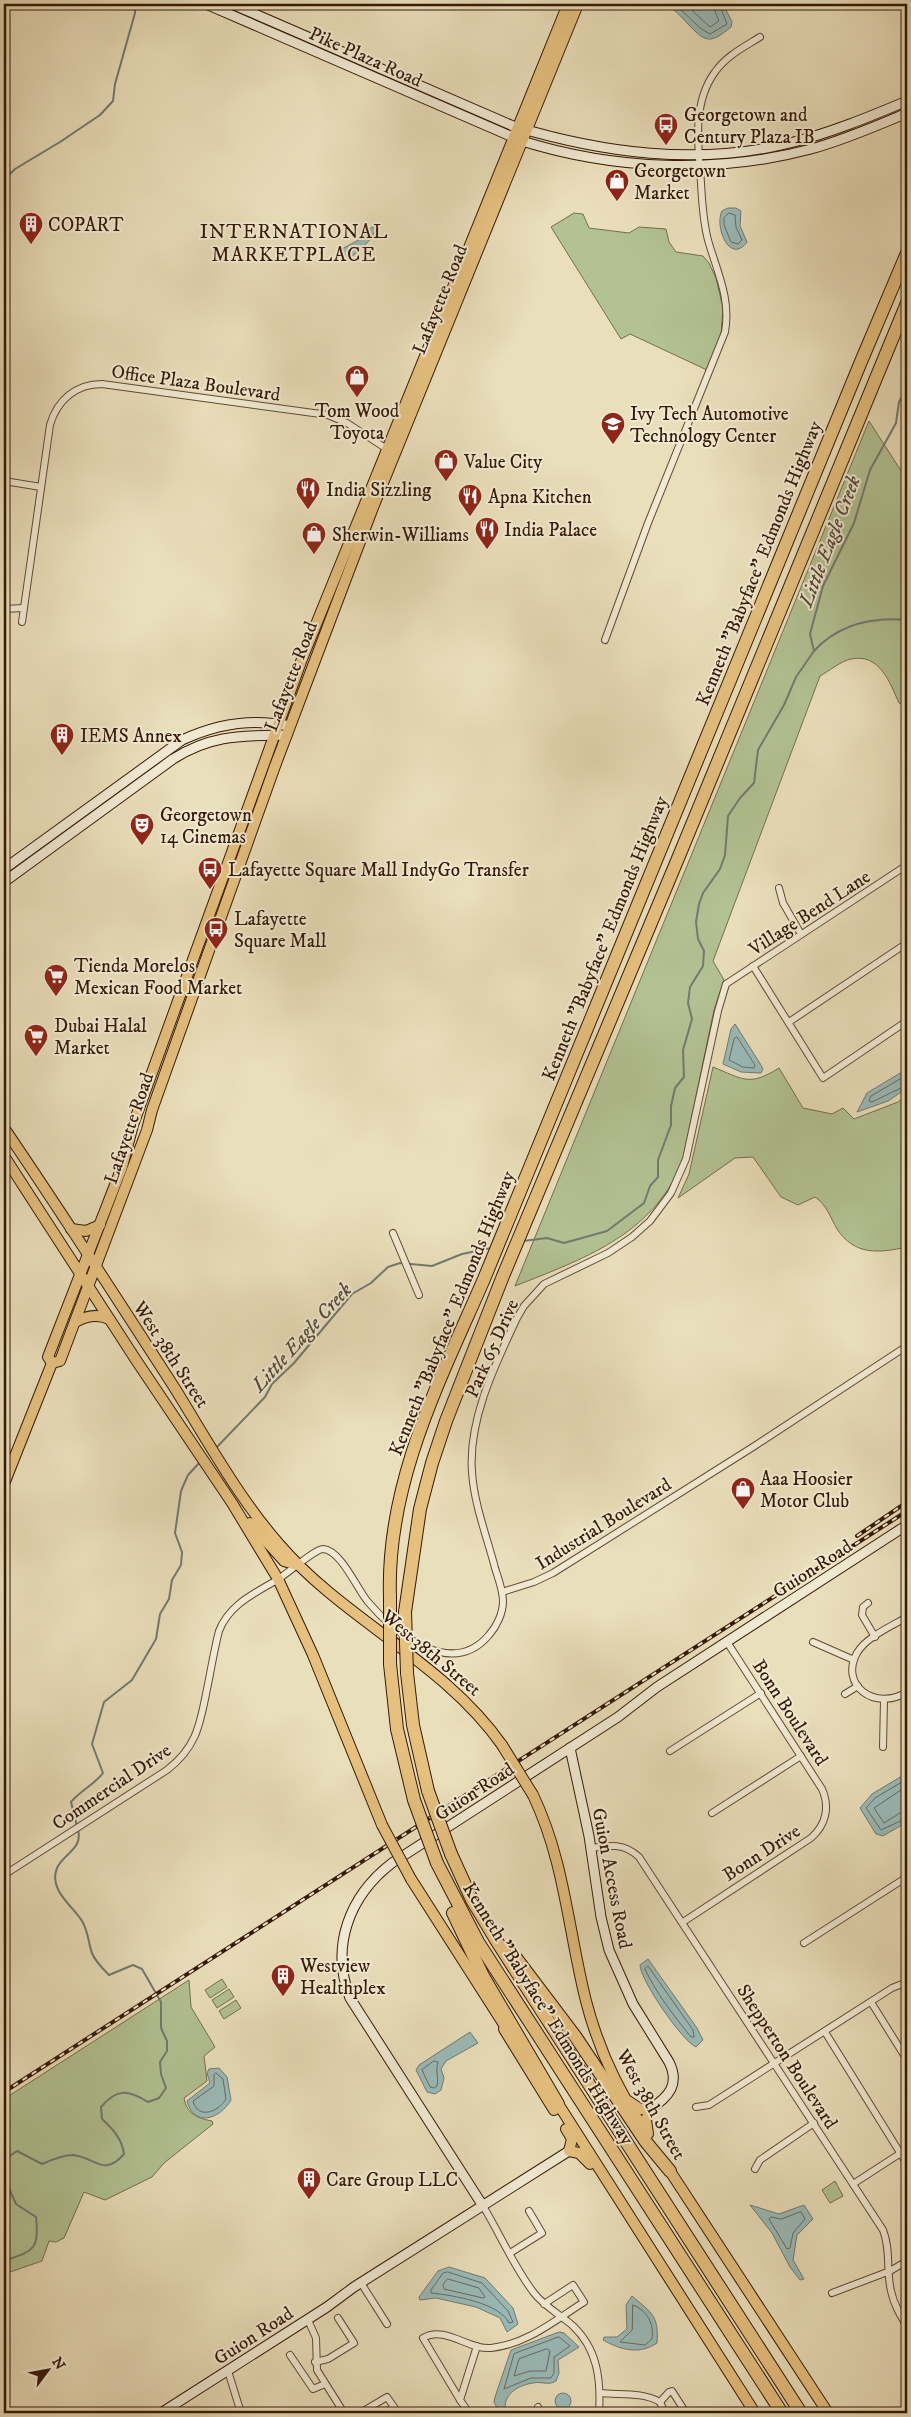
<svg xmlns="http://www.w3.org/2000/svg" width="911" height="2417" font-family="'IM FELL DW Pica',serif">
  <style>
    .green { fill: #b2c293; stroke: #746e4c }
    .water { fill: #9abbb9; stroke: #727a71 }
    .lines { fill: none; stroke-linecap: round; stroke-linejoin: round }
    .shore { stroke: #686a60; stroke-width: 1 }
    .stream { stroke: #727a71; stroke-width: 2 }
    .street-casing { stroke: #624a33; stroke-width: 8 }
    .secondary-casing { stroke: #351906; stroke-width: 11 }
    .primary-casing { stroke: #351906; stroke-width: 12 }
    .highway-casing { stroke: #351906; stroke-width: 14 }
    .street { stroke: #f1ead3; stroke-width: 6 }
    .secondary { stroke: #f1ead3; stroke-width: 9 }
    .primary { stroke: #e5c07e; stroke-width: 10 }
    .highway { stroke: #e5c07e; stroke-width: 12 }
    .rail-casing { stroke: #351906; stroke-width: 4 }
    .rail { stroke: #f1ead3; stroke-width: 2; stroke-dasharray: 5.5; stroke-linecap: butt }
    .primary-bridge-casing { stroke: #351906; stroke-width: 12; stroke-linecap: butt }
    .highway-bridge-casing { stroke: #351906; stroke-width: 14; stroke-linecap: butt }
    .primary-bridge { stroke: #e5c07e; stroke-width: 10 }
    .highway-bridge { stroke: #e5c07e; stroke-width: 12 }
    .labels { text-anchor: middle; stroke-width: 4; stroke-linejoin: round; paint-order: stroke }
    .street-label { font-size: 19px; fill: #351906; stroke: #f1ead3 }
    .poi-label { font-size: 19px; fill: #351906; stroke: #f1ead3; text-anchor: start }
    .neighbourhood-label { font-size: 20px; letter-spacing: 1px; fill: #351906; stroke: #f1ead3 }
    .water-label { font-size: 20px; font-style: italic; fill: #534a3c; stroke: #f1ead3 }
  </style>
  <rect width="100%" height="100%" fill="#eadfbb"/>
  <filter id="stains"><feTurbulence type="fractalNoise" baseFrequency=".004" numOctaves="4"/><feColorMatrix values="0 0 0 0 .2 0 0 0 0 .09 0 0 0 0 .02 0 0 0 .5 -.17"/></filter>
  <radialGradient id="worn" r=".72"><stop offset=".6" stop-color="#630" stop-opacity="0"/><stop offset="1" stop-color="#630" stop-opacity=".3"/></radialGradient>
  <g class="green">
    <path d="M574,213L583,214L589,228L629,233L639,227L666,229L669,242L676,252L703,256L709,263L716,278L723,308L721,336L707,370L630,334L621,339L551,227Z"/>
    <path d="M869,421L907,480V705L899,703C890,683 880,653 851,659C841,661 829,671 820,676L713,961L724,980L714,1010L682,1163C651,1236 583,1259 515,1286Z"/>
    <path d="M713,1067C743,1079 749,1087 779,1068L803,1108L832,1114L843,1108L854,1119L898,1102L907,1095V1247C879,1253 855,1256 837,1229C830,1217 827,1205 815,1197L798,1205L781,1197L753,1157L735,1158L678,1198L689,1174Z"/>
    <path d="M222,1979L227,1987L210,1998L205,1990Z"/>
    <path d="M189,1980L191,2007L215,2047L204,2056L207,2081L184,2098C187,2114 197,2118 212,2121L213,2124L164,2163L152,2177L105,2200L84,2192L64,2238L56,2242L49,2241L42,2261L4,2274V2099Z"/>
    <path d="M229,1989L234,1997L217,2008L212,2000Z"/>
    <path d="M236,2000L241,2008L224,2019L219,2011Z"/>
    <path d="M835,2181L843,2196L830,2203L822,2190Z"/>
  </g>
  <g class="water">
    <path d="M661,4H723L732,22L731,27C726,31 718,38 711,39C695,41 680,6 661,4Z"/>
    <path d="M728,208H736L741,211L740,226L747,242C730,265 714,227 722,211Z"/>
    <path d="M372,227H376C375,239 355,255 345,261L341,259L342,249L364,237Z"/>
    <path d="M735,1024L761,1065L763,1069L761,1073L741,1072L723,1064L731,1029Z"/>
    <path d="M907,1069V1088L888,1101L857,1112L867,1093Z"/>
    <path d="M907,1773V1822L883,1836L876,1834L860,1808L872,1794Z"/>
    <path d="M648,1959L697,2028L703,2040L696,2047C683,2042 640,1980 640,1965Z"/>
    <path d="M470,2032L478,2043L446,2061L441,2069L444,2078L441,2090L435,2094L427,2092L416,2070L419,2065Z"/>
    <path d="M219,2068L227,2077L231,2100C220,2119 194,2128 187,2101L210,2083L207,2073L209,2069Z"/>
    <path d="M750,2205L779,2214L804,2205L813,2219L797,2235L793,2260L804,2279L800,2280L790,2267L772,2233Z"/>
    <path d="M449,2267L485,2278L513,2308L518,2324L507,2332L500,2318L476,2307L436,2298L420,2300L419,2297L438,2271Z"/>
    <path d="M632,2296C652,2313 659,2316 657,2343C639,2355 621,2350 603,2340L604,2337H617L627,2329L626,2305Z"/>
    <path d="M559,2332L564,2333L579,2347L558,2360L559,2373L556,2381C548,2386 542,2381 533,2383C517,2385 501,2396 506,2413H500L494,2402L495,2397L511,2350Z"/>
    <circle cx="563" cy="2401" r="8"/>
  </g>
  <g class="lines">
    <g class="shore">
      <path d="M675,4L700,28L710,34L727,24L719,4"/>
      <path d="M685,4L710,27L719,21L712,4"/>
      <path d="M729,213L735,215L736,227L742,240L738,244L731,242L724,225V218Z"/>
      <path d="M737,1037L755,1065L754,1068L743,1067L729,1060L734,1039Z"/>
      <path d="M907,1075L871,1096L869,1101L872,1102L907,1085"/>
      <path d="M907,1779L875,1798L866,1808L881,1830L907,1818"/>
      <path d="M907,1786L874,1808L884,1823L900,1813L907,1812"/>
      <path d="M648,1966L693,2030L694,2037H691C674,2016 656,1993 645,1969Z"/>
      <path d="M434,2061L438,2062C435,2071 439,2077 437,2086L434,2088L430,2087L422,2070Z"/>
      <path d="M216,2073L223,2079L226,2099C218,2112 198,2120 193,2101L214,2086V2075Z"/>
      <path d="M801,2212L805,2219L793,2233L790,2248L787,2249L769,2219L771,2217L781,2219Z"/>
      <path d="M448,2272L482,2283L508,2311L513,2322L509,2323C500,2303 452,2295 431,2293V2290L443,2273Z"/>
      <path d="M448,2279L479,2288L485,2297L483,2298L444,2289L443,2285Z"/>
      <path d="M633,2305C648,2311 654,2324 652,2339L645,2345L620,2342L632,2330Z"/>
      <path d="M559,2337L570,2346L554,2357V2373L551,2378H531L504,2389L514,2354Z"/>
      <path d="M547,2349L550,2351L546,2371H530L514,2376L519,2359Z"/>
    </g>
    <g class="stream">
      <path d="M4,180L15,169L60,142L100,115L113,101L115,84L135,13V4"/>
      <path d="M814,651C838,625 872,617 907,620"/>
      <path d="M523,1241L547,1238L564,1243L607,1231L644,1203L650,1186L658,1177V1160L671,1125V1106L675,1088L684,1077L683,1050L692,1019L688,1003L690,987L703,966L704,951L698,939L696,922L699,904L703,893L720,869L725,855L728,816L740,798L754,783L758,750L784,705L796,677L814,651L810,634L823,586L854,523L870,470L896,423L899,402L907,387"/>
      <path d="M215,1449L265,1397L272,1384L294,1363L352,1294L371,1283L388,1267L400,1263L432,1266L462,1254L491,1248"/>
      <path d="M77,1826L71,1802C81,1790 94,1785 103,1773L92,1744L104,1702L132,1680L156,1639L160,1614L169,1599L172,1580L181,1565L182,1552L175,1533L181,1491L188,1475L200,1462"/>
      <path d="M4,2160L17,2151L42,2164C51,2160 63,2155 73,2155C96,2157 103,2178 124,2154C122,2139 113,2129 102,2119L101,2107C117,2088 128,2090 148,2102L159,2098L166,2088L161,2074L160,2062L167,2051V2041L161,2028V2002L142,1969L133,1965L109,1975C102,1968 93,1959 91,1950C88,1940 88,1931 82,1921C73,1906 48,1890 57,1868C64,1853 83,1849 78,1830"/>
      <path d="M4,2177L16,2204L36,2217C40,2251 32,2251 4,2261"/>
    </g>
    <defs>
      <g id="street">
        <path d="M4,481L41,487"/>
        <path d="M4,609L23,608"/>
        <path d="M22,622L50,425C57,400 76,384 102,384L328,415L347,423L390,451"/>
        <path d="M605,640L648,523L725,332C731,298 717,272 708,240C703,221 702,202 701,183C698,146 692,103 715,72C726,56 744,47 760,37"/>
        <path d="M779,888L783,903L801,934"/>
        <path d="M753,966L823,1078L907,1021"/>
        <path d="M789,1022L907,943"/>
        <path d="M393,1233L419,1295"/>
        <path d="M502,1592L534,1582L553,1573L753,1447L907,1346"/>
        <path d="M868,1603L863,1607L862,1615L875,1637"/>
        <path d="M907,1617C892,1626 866,1637 857,1653C839,1685 875,1712 907,1692"/>
        <path d="M813,1642L854,1660"/>
        <path d="M845,1694L858,1686"/>
        <path d="M883,1747L884,1700"/>
        <path d="M670,1751L761,1693"/>
        <path d="M712,1813L801,1756"/>
        <path d="M591,1848C610,1845 624,1843 639,1857L883,2230C891,2250 886,2270 891,2291C894,2305 900,2315 907,2326"/>
        <path d="M4,1875L167,1770C197,1747 200,1724 207,1689C211,1670 214,1650 219,1631C229,1605 253,1594 277,1580C287,1574 315,1549 323,1549C341,1550 357,1589 368,1602C395,1634 452,1679 489,1635C497,1626 503,1613 503,1601C503,1590 498,1578 495,1568C487,1537 474,1504 472,1472C468,1420 495,1365 517,1318L524,1306L544,1284L608,1253L632,1237L650,1221L671,1193L686,1159L718,1011L726,984L907,865"/>
        <path d="M683,1922L811,1838C826,1825 830,1807 822,1789L727,1642"/>
        <path d="M804,1943L907,1877"/>
        <path d="M871,2002L907,2060"/>
        <path d="M825,2032L907,2164"/>
        <path d="M696,2107L709,2105L892,1988L907,1982"/>
        <path d="M755,2169L760,2160L814,2123"/>
        <path d="M853,2184L907,2149"/>
        <path d="M483,2206C500,2234 514,2267 534,2293C544,2306 559,2314 572,2325C598,2349 601,2380 599,2413"/>
        <path d="M510,2253L542,2233L529,2211"/>
        <path d="M361,2283L387,2324"/>
        <path d="M832,2293L890,2271L907,2261"/>
        <path d="M308,2320L316,2338L317,2370L344,2413"/>
        <path d="M290,2355L313,2389L325,2384"/>
        <path d="M315,2362L328,2359L354,2343L338,2318"/>
        <path d="M228,2371L241,2413"/>
        <path d="M600,2393C621,2395 643,2392 660,2402"/>
        <path d="M460,2400L423,2338C445,2325 468,2350 491,2348C527,2344 554,2321 584,2302L573,2285L544,2304"/>
        <path d="M660,2402L669,2392L672,2391L686,2413"/>
        <path d="M660,2402L665,2413"/>
        <path d="M538,2407L541,2413"/>
        <path d="M360,2413L387,2397L394,2407L384,2413"/>
        <path d="M469,2413L460,2400L477,2346"/>
      </g>
      <g id="secondary">
        <path d="M206,4L522,141C615,170 717,174 811,149C844,140 876,126 907,113"/>
        <path d="M232,4L513,126C603,153 697,166 790,143C830,133 869,117 907,101"/>
        <path d="M4,869L182,740C216,724 253,718 290,726"/>
        <path d="M4,882L173,759C212,734 243,736 287,735"/>
        <path d="M570,1748L589,1836L601,1917L609,1950L633,2004L669,2062C680,2084 669,2097 650,2109"/>
        <path d="M483,2206L350,1998C330,1947 349,1896 392,1863L618,1717L657,1687L907,1525"/>
        <path d="M161,2413L327,2307L354,2287L569,2151"/>
      </g>
      <g id="primary">
        <path d="M4,1128C62,1213 118,1300 174,1387C207,1440 238,1497 279,1544C345,1621 443,1661 502,1745"/>
        <path d="M4,1156L136,1360L232,1503L278,1579L313,1655L382,1825"/>
        <path d="M71,1229L86,1231L100,1225"/>
        <path d="M75,1322C86,1316 97,1313 109,1319"/>
        <path d="M52,1363L60,1361L147,1130L152,1110L275,766L372,510L578,4"/>
        <path d="M52,1363L48,1357L122,1167L133,1125L302,659L568,4"/>
        <path d="M4,1484L52,1363"/>
        <path d="M250,1523L284,1561L297,1565"/>
        <path d="M533,1795C565,1862 568,1930 586,2001C597,2044 616,2086 640,2123"/>
        <path d="M411,1879L510,2034"/>
        <path d="M504,2029L554,2110"/>
        <path d="M555,2099L755,2413"/>
        <path d="M628,2101L640,2109H650L646,2120L648,2134"/>
        <path d="M566,2129L572,2139L569,2151L579,2153L590,2164"/>
        <path d="M666,2165L828,2413"/>
      </g>
      <g id="highway">
        <path d="M390,1597C386,1483 440,1380 484,1279L860,364L907,253"/>
        <path d="M405,1612L420,1509L432,1463L446,1421L503,1276L679,856L907,303"/>
        <path d="M390,1664L397,1729L414,1800"/>
        <path d="M407,1673L413,1725L428,1791"/>
        <path d="M451,1854L472,1900L496,1940L801,2413"/>
        <path d="M437,1863L478,1942L782,2413"/>
        <path d="M453,1913L483,1976L558,2104"/>
        <path d="M516,1958L575,2036L646,2142L670,2171"/>
      </g>
    </defs>
    <use href="#street" class="street-casing"/>
    <use href="#secondary" class="secondary-casing"/>
    <use href="#primary" class="primary-casing"/>
    <use href="#highway" class="highway-casing"/>
    <use href="#street" class="street"/>
    <use href="#secondary" class="secondary"/>
    <use href="#primary" class="primary"/>
    <use href="#highway" class="highway"/>
    <defs>
      <g id="rail">
        <path d="M857,1536L907,1502"/>
        <path d="M4,2092L907,1511"/>
      </g>
    </defs>
    <use href="#rail" class="rail-casing"/>
    <use href="#rail" class="rail"/>
    <defs>
      <g id="primary-bridge">
        <path d="M502,1745L533,1795"/>
        <path d="M382,1825L411,1879"/>
      </g>
      <g id="highway-bridge">
        <path d="M390,1597V1664"/>
        <path d="M405,1612L407,1673"/>
        <path d="M428,1791L451,1854"/>
        <path d="M414,1800L437,1863"/>
      </g>
    </defs>
    <use href="#primary-bridge" class="primary-bridge-casing"/>
    <use href="#highway-bridge" class="highway-bridge-casing"/>
    <use href="#primary-bridge" class="primary-bridge"/>
    <use href="#highway-bridge" class="highway-bridge"/>
  </g>
  <defs>
    <symbol id="bus-pin" viewBox="-11 -11 22 30"><path d="M0 17L-7.5 6A9.5 9.5 0 1 1 7.5 6Z" fill="#8f2418" stroke="#f1ead3"/><path d="M-5-6H5V4H4V6H2V4H-2V6H-4V4H-5ZM-3.5-4V0h7V-4ZM-3.5 1.2v1.5H-2V1.2ZM2 1.2v1.5H3.5V1.2Z" fill="#fff"/></symbol>
    <symbol id="shop-pin" viewBox="-11 -11 22 30"><path d="M0 17L-7.5 6A9.5 9.5 0 1 1 7.5 6Z" fill="#8f2418" stroke="#f1ead3"/><path d="M-5-2.5h2.3a2.7 3.5 0 0 1 5.4 0H5L5.5 6h-11ZM-1.5-2.5h3a1.5 2.3 0 0 0-3 0Z" fill="#fff"/></symbol>
    <symbol id="building-pin" viewBox="-11 -11 22 30"><path d="M0 17L-7.5 6A9.5 9.5 0 1 1 7.5 6Z" fill="#8f2418" stroke="#f1ead3"/><path d="M-4-6H4V6H1V3H-1V6H-4ZM-2.5-4.3h1.7v1.8h-1.7ZM.8-4.3h1.7v1.8H.8ZM-2.5-1h1.7V.8h-1.7ZM.8-1h1.7V.8H.8Z" fill="#fff"/></symbol>
    <symbol id="university-pin" viewBox="-11 -11 22 30"><path d="M0 17L-7.5 6A9.5 9.5 0 1 1 7.5 6Z" fill="#8f2418" stroke="#f1ead3"/><path d="M0-5L7-2L0 1L-7-2ZM-4 1L0 2.5L4 1V4Q0 6-4 4Z" fill="#fff"/></symbol>
    <symbol id="restaurant-pin" viewBox="-11 -11 22 30"><path d="M0 17L-7.5 6A9.5 9.5 0 1 1 7.5 6Z" fill="#8f2418" stroke="#f1ead3"/><path d="M-5-6h1v4h1v-4h1v4h1v-4h1v5L-1.5 .5V6h-2V.5L-5-1ZM5-6V6H3V1.5H1.5Q1.5-4 5-6Z" fill="#fff"/></symbol>
    <symbol id="theatre-pin" viewBox="-11 -11 22 30"><path d="M0 17L-7.5 6A9.5 9.5 0 1 1 7.5 6Z" fill="#8f2418" stroke="#f1ead3"/><path d="M-5-5.5Q0-4 5-5.5V0Q5 5 0 6Q-5 5-5 0ZM-3.3-2.5H-1v1.5H-3.3ZM1-2.5H3.3v1.5H1ZM-2.8 1Q0 5.5 2.8 1Z" fill="#fff"/></symbol>
    <symbol id="supermarket-pin" viewBox="-11 -11 22 30"><path d="M0 17L-7.5 6A9.5 9.5 0 1 1 7.5 6Z" fill="#8f2418" stroke="#f1ead3"/><path d="M-6-5.5h2.5l.6 2H6L4.5 2H-2.5L-4.4-4H-6ZM-1.5 3.2a1.3 1.3 0 1 0 .1 0ZM3 3.2a1.3 1.3 0 1 0 .1 0Z" fill="#fff"/></symbol>
  </defs>
  <g fill-rule="evenodd">
    <use href="#bus-pin" x="652" y="111" width="28" height="38"/>
    <use href="#shop-pin" x="603" y="167" width="28" height="38"/>
    <use href="#building-pin" x="17" y="210" width="28" height="38"/>
    <use href="#shop-pin" x="343" y="363" width="28" height="38"/>
    <use href="#university-pin" x="599" y="410" width="28" height="38"/>
    <use href="#shop-pin" x="432" y="447" width="28" height="38"/>
    <use href="#restaurant-pin" x="294" y="475" width="28" height="38"/>
    <use href="#restaurant-pin" x="456" y="482" width="28" height="38"/>
    <use href="#restaurant-pin" x="473" y="515" width="28" height="38"/>
    <use href="#shop-pin" x="300" y="520" width="28" height="38"/>
    <use href="#building-pin" x="48" y="721" width="28" height="38"/>
    <use href="#theatre-pin" x="128" y="811" width="28" height="38"/>
    <use href="#bus-pin" x="196" y="855" width="28" height="38"/>
    <use href="#bus-pin" x="202" y="915" width="28" height="38"/>
    <use href="#supermarket-pin" x="42" y="962" width="28" height="38"/>
    <use href="#supermarket-pin" x="22" y="1022" width="28" height="38"/>
    <use href="#shop-pin" x="729" y="1475" width="28" height="38"/>
    <use href="#building-pin" x="269" y="1962" width="28" height="38"/>
    <use href="#building-pin" x="295" y="2165" width="28" height="38"/>
  </g>
  <g class="labels">
    <g class="street-label">
      <text transform="translate(366 56) rotate(24)" y="7">Pike Plaza Road</text>
      <text transform="translate(439 299) rotate(-68)" y="7">Lafayette Road</text>
      <text transform="translate(196 382) rotate(8)" y="7">Office Plaza Boulevard</text>
      <text transform="translate(758 563) rotate(-68)" y="7">Kenneth "Babyface" Edmonds Highway</text>
      <text transform="translate(290 676) rotate(-69)" y="7">Lafayette Road</text>
      <text transform="translate(809 912) rotate(-33)" y="7">Village Bend Lane</text>
      <text transform="translate(604 938) rotate(-68)" y="7">Kenneth "Babyface" Edmonds Highway</text>
      <text transform="translate(128 1128) rotate(-71)" y="7">Lafayette Road</text>
      <text transform="translate(451 1313) rotate(-68)" y="7">Kenneth "Babyface" Edmonds Highway</text>
      <text transform="translate(491 1348) rotate(-66)" y="7">Park 65 Drive</text>
      <text transform="translate(172 1354) rotate(57)" y="7">West 38th Street</text>
      <text transform="translate(603 1523) rotate(-32)" y="7">Industrial Boulevard</text>
      <text transform="translate(812 1568) rotate(-33)" y="7">Guion Road</text>
      <text transform="translate(432 1652) rotate(40)" y="7">West 38th Street</text>
      <text transform="translate(791 1712) rotate(57)" y="7">Bonn Boulevard</text>
      <text transform="translate(111 1786) rotate(-34)" y="7">Commercial Drive</text>
      <text transform="translate(474 1791) rotate(-33)" y="7">Guion Road</text>
      <text transform="translate(761 1852) rotate(-33)" y="7">Bonn Drive</text>
      <text transform="translate(613 1878) rotate(79)" y="7">Guion Access Road</text>
      <text transform="translate(549 2013) rotate(58)" y="7">Kenneth "Babyface" Edmonds Highway</text>
      <text transform="translate(788 2056) rotate(57)" y="7">Shepperton Boulevard</text>
      <text transform="translate(652 2104) rotate(61)" y="7">West 38th Street</text>
      <text transform="translate(253 2335) rotate(-33)" y="7">Guion Road</text>
    </g>
    <g class="poi-label">
      <text x="684" y="121">Georgetown and<tspan x="684" dy="22">Century Plaza IB</tspan></text>
      <text x="634" y="177">Georgetown<tspan x="634" dy="22">Market</tspan></text>
      <text x="48" y="231">COPART</text>
      <text x="357" y="417" text-anchor="middle">Tom Wood<tspan x="357" dy="22">Toyota</tspan></text>
      <text x="630" y="420">Ivy Tech Automotive<tspan x="630" dy="22">Technology Center</tspan></text>
      <text x="464" y="468">Value City</text>
      <text x="326" y="496">India Sizzling</text>
      <text x="488" y="503">Apna Kitchen</text>
      <text x="504" y="536">India Palace</text>
      <text x="332" y="541">Sherwin-Williams</text>
      <text x="80" y="742">IEMS Annex</text>
      <text x="160" y="821">Georgetown<tspan x="160" dy="22">14 Cinemas</tspan></text>
      <text x="228" y="876">Lafayette Square Mall IndyGo Transfer</text>
      <text x="234" y="925">Lafayette<tspan x="234" dy="22">Square Mall</tspan></text>
      <text x="74" y="972">Tienda Morelos<tspan x="74" dy="22">Mexican Food Market</tspan></text>
      <text x="54" y="1032">Dubai Halal<tspan x="54" dy="22">Market</tspan></text>
      <text x="760" y="1485">Aaa Hoosier<tspan x="760" dy="22">Motor Club</tspan></text>
      <text x="300" y="1972">Westview<tspan x="300" dy="22">Healthplex</tspan></text>
      <text x="326" y="2186">Care Group LLC</text>
    </g>
    <g class="neighbourhood-label">
      <text x="294" y="238">INTERNATIONAL<tspan x="294" dy="23">MARKETPLACE</tspan></text>
    </g>
    <g class="water-label">
      <text transform="translate(829 541) rotate(-69)" y="7">Little Eagle Creek</text>
      <text transform="translate(301 1337) rotate(-48)" y="7">Little Eagle Creek</text>
    </g>
  </g>
  <rect width="911" height="2417" fill="none" stroke="#eadfbb" stroke-width="20"/>
  <rect x="5" y="5" width="901" height="2407" fill="none" stroke="#351906" stroke-width="2.5"/>
  <rect x="10" y="10" width="891" height="2397" fill="none" stroke="#351906"/>
  <g transform="translate(48 2370) rotate(58)" stroke="#f1ead3" stroke-width="4" paint-order="stroke">
  <path d="M0-4L9 19L0 12L-9 19Z" fill="#351906"/>
  <text y="-8" font-size="14" font-weight="bold" text-anchor="middle" fill="#351906">N</text>
  </g>
  <rect width="100%" height="100%" filter="url(#stains)"/>
  <rect width="100%" height="100%" fill="url(#worn)"/>
</svg>
